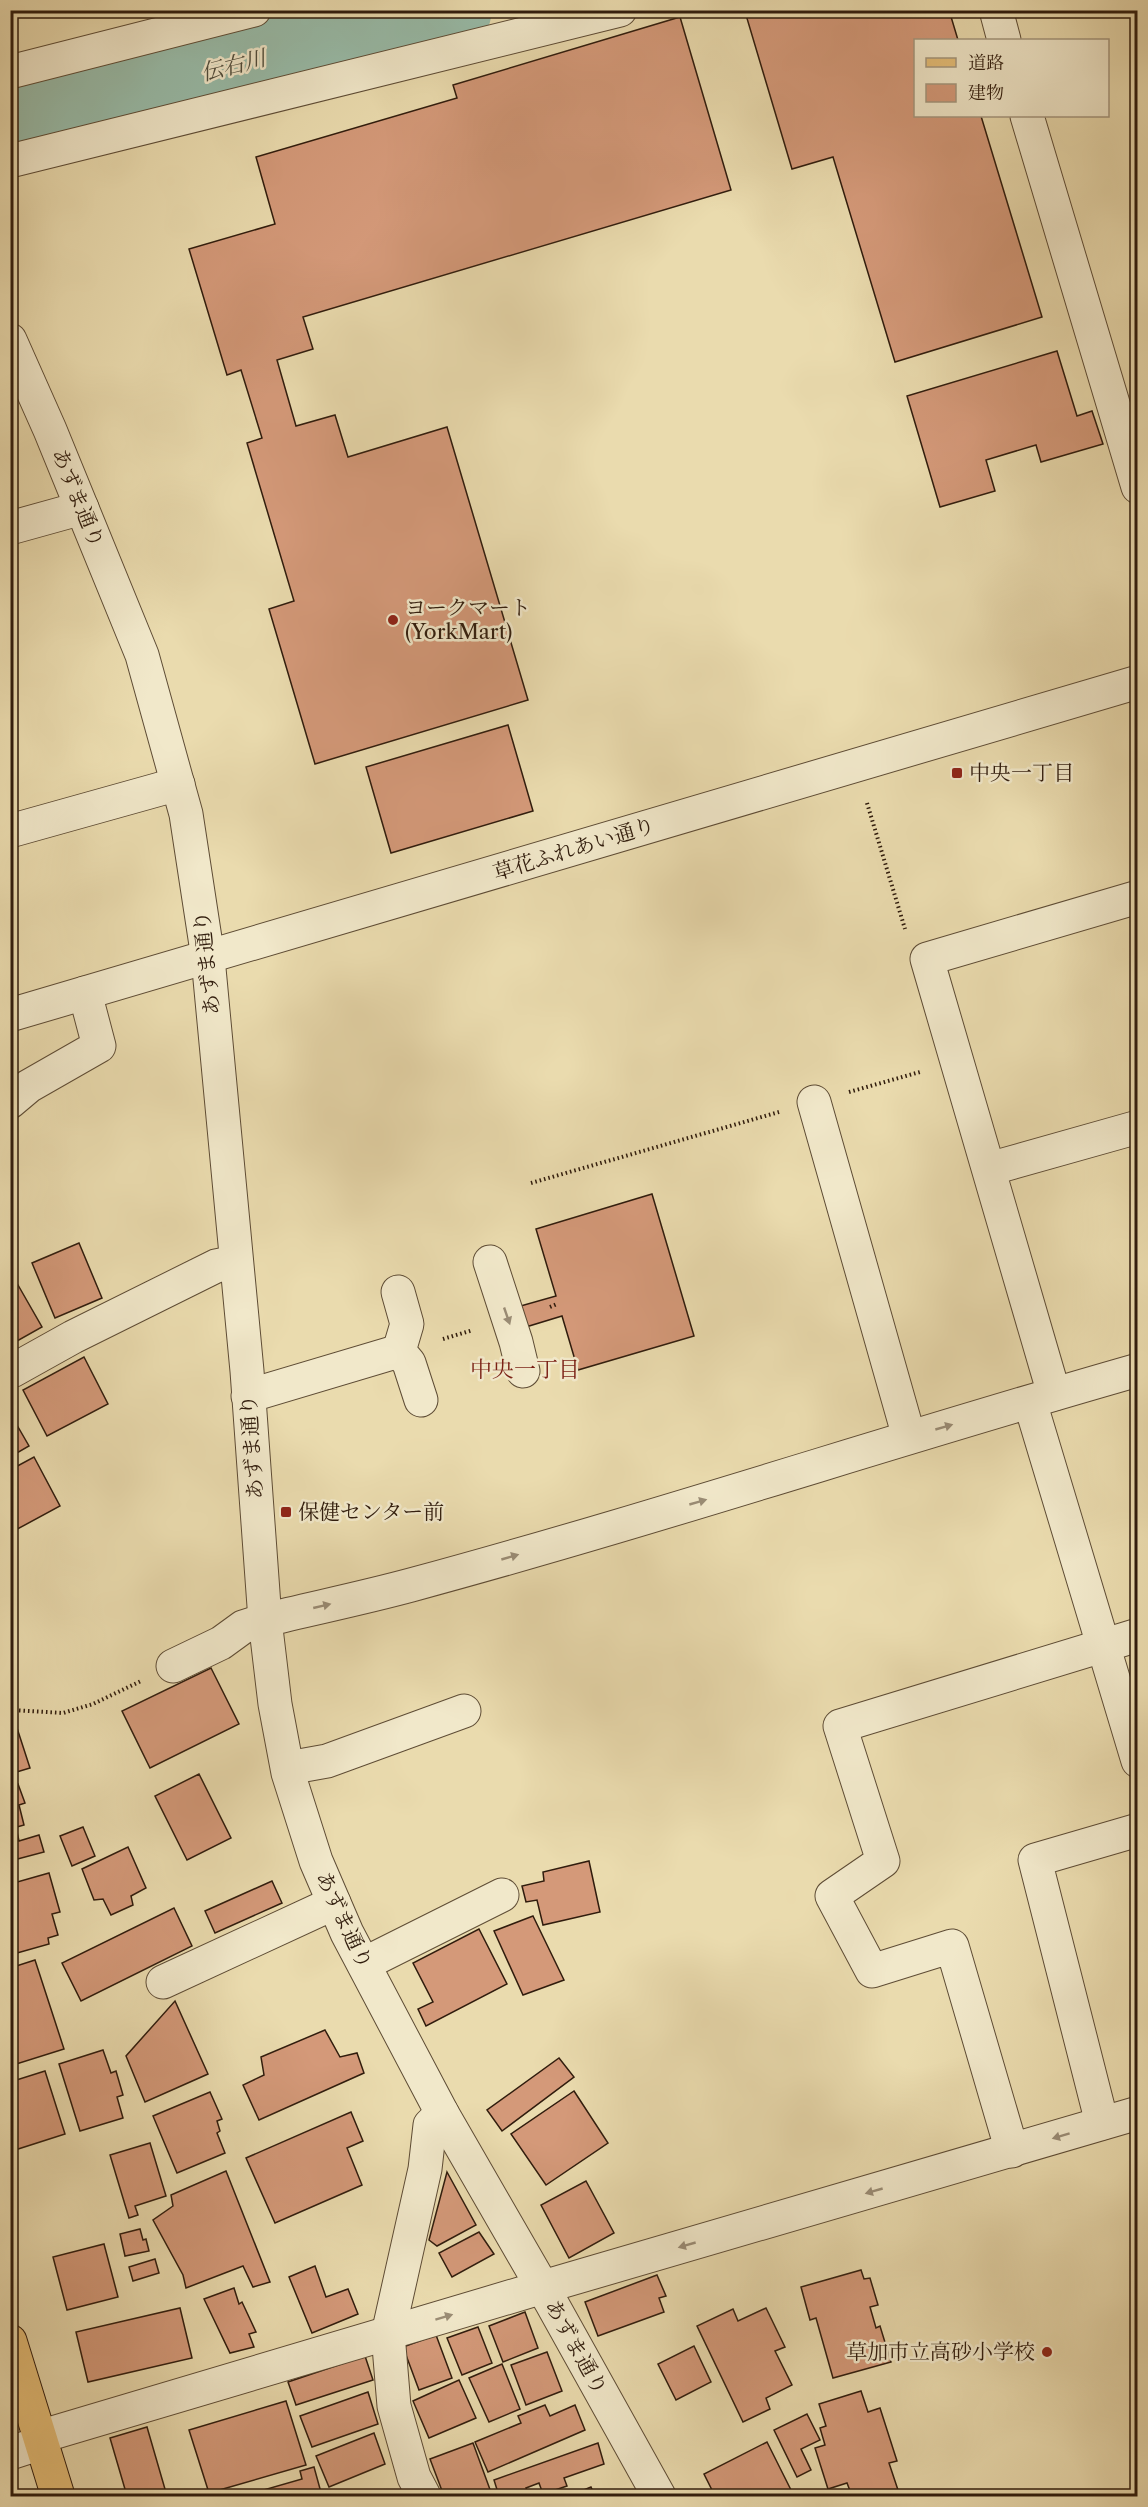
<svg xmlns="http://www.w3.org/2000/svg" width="1148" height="2507" font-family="'Libre Caslon Text','Noto Serif JP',serif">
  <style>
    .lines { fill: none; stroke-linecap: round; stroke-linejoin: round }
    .river { stroke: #98bba8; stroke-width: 74 }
    .building { fill: #d49979; stroke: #301c0d; stroke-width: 1.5 }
    .minor-casing { stroke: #5e4c35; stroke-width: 35 }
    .major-casing { stroke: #301c0d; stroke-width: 35 }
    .path { stroke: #301c0d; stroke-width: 4; stroke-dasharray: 1.5 3; stroke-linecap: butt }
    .minor { stroke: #f1e8ca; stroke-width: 33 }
    .major { stroke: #e5be77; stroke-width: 33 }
    .oneway { fill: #9a8c75 }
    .poi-dot { fill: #8f2418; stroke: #f1e8ca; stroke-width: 2 }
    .labels { text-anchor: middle; stroke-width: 5; stroke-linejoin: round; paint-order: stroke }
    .street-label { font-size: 21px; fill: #301c0d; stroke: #f1e8ca }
    .poi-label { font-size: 21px; fill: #301c0d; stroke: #f1e8ca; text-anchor: start }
    .water-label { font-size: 22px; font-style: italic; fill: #4f4c3c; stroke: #f1e8ca }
    .neighbourhood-label { font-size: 22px; fill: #7a1f14; stroke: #f1e8ca }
  </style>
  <rect width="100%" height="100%" fill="#eadbae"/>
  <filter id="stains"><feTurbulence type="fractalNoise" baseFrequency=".00333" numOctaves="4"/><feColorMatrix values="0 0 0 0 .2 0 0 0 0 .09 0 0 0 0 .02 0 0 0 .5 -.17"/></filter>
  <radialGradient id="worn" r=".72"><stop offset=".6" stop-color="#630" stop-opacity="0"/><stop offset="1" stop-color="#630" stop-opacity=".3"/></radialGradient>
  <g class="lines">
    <path class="river" d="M10,120L455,10"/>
  </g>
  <g class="building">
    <path d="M759,10H949L958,40H916V116H981L1042,317L895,362L833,157L792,169L746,15Z"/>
    <path d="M680,17L731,190L303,317L313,349L277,360L296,426L335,415L348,457L447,427L528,700L315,764L269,609L294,601L247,443L262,438L241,370L227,375L189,249L275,224L256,157L457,98L453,85Z"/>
    <path d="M1057,351L1077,416L1092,411L1103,444L1041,462L1036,445L986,460L995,491L940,507L907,396Z"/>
    <path d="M508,725L533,811L391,853L366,767Z"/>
    <path d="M652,1194L694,1336L578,1370L562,1316L516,1330L510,1309L556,1296L536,1229Z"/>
    <path d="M79,1243L102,1298L55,1318L32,1263Z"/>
    <path d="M14,1278L42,1327L10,1345V1280Z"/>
    <path d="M84,1357L108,1404L47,1436L23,1390Z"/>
    <path d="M10,1413L29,1446L10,1457Z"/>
    <path d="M34,1457L60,1506L10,1533V1470Z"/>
    <path d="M211,1668L239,1724L150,1768L122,1711Z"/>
    <path d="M17,1728L30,1768L10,1774V1730Z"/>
    <path d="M199,1774L231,1838L187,1860L155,1796Z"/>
    <path d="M18,1784L25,1803L19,1805L24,1825L10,1829V1786Z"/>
    <path d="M83,1827L95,1856L72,1866L60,1836Z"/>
    <path d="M17,1832L19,1841L39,1835L44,1852L10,1861V1834Z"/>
    <path d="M128,1847L146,1888L131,1896L133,1905L111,1915L103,1899L94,1900L82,1869Z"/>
    <path d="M589,1861L600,1912L543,1925L537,1900L526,1902L522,1886L544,1881L543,1872Z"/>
    <path d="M49,1873L60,1912L52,1914L58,1935L48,1938L49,1944L10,1955V1884Z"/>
    <path d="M272,1881L282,1903L215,1933L205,1911Z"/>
    <path d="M174,1908L192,1946L81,2001L62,1963Z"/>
    <path d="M533,1916L564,1980L523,1995L494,1931Z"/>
    <path d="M479,1929L507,1984L426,2026L418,2009L433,2002L413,1963Z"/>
    <path d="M35,1960L64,2049L10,2066V1968Z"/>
    <path d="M175,2001L208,2074L145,2102L126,2056Z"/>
    <path d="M325,2030L340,2057L357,2053L364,2073L259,2120L243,2085L264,2075L261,2057Z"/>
    <path d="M103,2050L111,2073L116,2071L123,2095L117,2097L123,2118L80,2131L59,2064Z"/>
    <path d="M559,2058L574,2077L502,2131L487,2110Z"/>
    <path d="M45,2071L65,2134L15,2150L10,2137V2082Z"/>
    <path d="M574,2091L608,2143L546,2185L511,2134Z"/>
    <path d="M210,2092L222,2119L217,2121L220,2131L217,2133L225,2153L177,2173L153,2116Z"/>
    <path d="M351,2112L363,2141L347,2148L362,2185L275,2223L246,2158Z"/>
    <path d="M150,2143L166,2196L135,2206L138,2215L129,2218L110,2155Z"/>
    <path d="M226,2171L270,2282L253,2287L243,2266L186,2288L183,2275L153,2220L173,2206L171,2195Z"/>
    <path d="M447,2172L476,2225L437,2246L429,2240Z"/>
    <path d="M586,2181L614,2233L569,2258L541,2205Z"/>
    <path d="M140,2229L143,2240L146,2239L149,2251L125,2256L120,2234Z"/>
    <path d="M479,2232L494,2254L452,2277L439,2253Z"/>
    <path d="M104,2244L118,2297L67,2310L53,2257Z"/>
    <path d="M155,2259L159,2273L133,2281L129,2267Z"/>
    <path d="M315,2266L326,2297L348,2289L358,2314L312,2333L289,2277Z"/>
    <path d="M861,2270L864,2279L870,2278L878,2305L870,2307L876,2328L880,2326L891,2362L833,2378L816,2318L810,2320L801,2287Z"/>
    <path d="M657,2275L666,2296L659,2298L664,2312L598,2336L585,2302Z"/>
    <path d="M234,2288L239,2304L242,2302L256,2332L249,2334L254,2347L230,2353L204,2299Z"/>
    <path d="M180,2308L192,2358L88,2382L76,2332Z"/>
    <path d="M766,2308L785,2347L775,2351L792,2385L766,2398L770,2409L743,2422L697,2326L733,2309L738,2321Z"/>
    <path d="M525,2312L538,2348L503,2362L489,2326Z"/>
    <path d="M478,2327L492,2363L462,2375L447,2338Z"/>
    <path d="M436,2335L452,2378L419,2390L403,2347Z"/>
    <path d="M694,2346L711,2382L676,2400L658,2364Z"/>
    <path d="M547,2352L562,2391L526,2405L511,2365Z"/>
    <path d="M365,2356L373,2380L296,2405L288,2382Z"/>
    <path d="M502,2364L520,2409L489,2422L469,2378Z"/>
    <path d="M459,2380L476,2418L429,2438L413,2401Z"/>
    <path d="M861,2391L868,2412L880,2408L897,2461L889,2463L900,2496H852L847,2483L828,2489L815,2448L825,2445L820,2428L826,2426L819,2404Z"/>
    <path d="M368,2392L378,2424L312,2447L300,2416Z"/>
    <path d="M286,2401L306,2465L209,2493L189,2430Z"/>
    <path d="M545,2405L550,2416L575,2405L585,2430L488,2472L475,2442L521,2423L518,2416Z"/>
    <path d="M807,2414L820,2440L801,2449L811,2470L797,2477L774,2430Z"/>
    <path d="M147,2427L167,2496H127L110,2438Z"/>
    <path d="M374,2433L385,2464L329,2487L316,2456Z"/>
    <path d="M767,2442L794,2496H715L704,2474Z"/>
    <path d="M473,2443L492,2495L444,2496L430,2459Z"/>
    <path d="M598,2443L604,2464L564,2478L567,2486L543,2494L539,2483L526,2488L530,2496H499L494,2480Z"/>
    <path d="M314,2467L322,2496H243L302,2479L300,2471Z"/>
    <path d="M591,2487L595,2496H569Z"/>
  </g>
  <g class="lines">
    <defs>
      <g id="minor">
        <path d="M996,10L1004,40"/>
        <path d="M10,72L254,10"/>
        <path d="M1027,116L1138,487"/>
        <path d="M10,161L620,10"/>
        <path d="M10,340L50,430L142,655L186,814L208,958L247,1371L265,1620L275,1704L288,1773L316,1861L347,1933L442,2113L551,2302L659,2496"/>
        <path d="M10,528L82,508"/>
        <path d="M10,831L178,784"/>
        <path d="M10,1015L1138,682"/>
        <path d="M10,1102L29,1086L99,1046L85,993"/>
        <path d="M814,1102L909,1437"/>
        <path d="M989,1169L1138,1127"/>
        <path d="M490,1262L516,1342L523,1371"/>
        <path d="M398,1292L407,1324L399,1351L409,1363L421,1400"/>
        <path d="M12,1371L73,1337L216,1266L236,1262"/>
        <path d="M1054,1394L927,959L1138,897"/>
        <path d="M248,1396L399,1351"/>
        <path d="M1030,1402L1138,1761"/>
        <path d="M173,1666L221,1643L243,1627L265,1620C314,1608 363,1598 411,1585C655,1519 895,1439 1138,1370"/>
        <path d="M288,1768L327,1761L464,1711"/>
        <path d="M364,1964L502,1895"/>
        <path d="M163,1982L334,1903"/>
        <path d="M1102,2123L1035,1860L1138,1830"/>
        <path d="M1012,2151L952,1946L872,1971L832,1896L883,1861L840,1726L1138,1635"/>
        <path d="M39,2437L543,2287L1138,2113"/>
        <path d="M10,2453L41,2443"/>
        <path d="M424,2496L414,2477L394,2406L388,2334L425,2169L430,2125L442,2113"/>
      </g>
      <path id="major" d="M10,2341L58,2496"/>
    </defs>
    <use href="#minor" class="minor-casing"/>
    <use href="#major" class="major-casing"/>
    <g class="path">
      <path d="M867,803L905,929"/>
      <path d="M849,1092L920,1072"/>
      <path d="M531,1183L779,1112"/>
      <path d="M550,1307L557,1304"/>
      <path d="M443,1339L473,1330"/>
      <path d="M10,1710L63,1713L93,1704L141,1681"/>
    </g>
    <use href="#minor" class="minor"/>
    <use href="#major" class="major"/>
  </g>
  <defs><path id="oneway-solid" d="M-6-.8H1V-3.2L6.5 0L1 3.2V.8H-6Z" transform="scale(1.5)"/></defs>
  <g class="oneway">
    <use href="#oneway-solid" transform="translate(507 1316) rotate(71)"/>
    <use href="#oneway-solid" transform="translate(944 1427) rotate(-16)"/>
    <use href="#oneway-solid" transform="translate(698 1502) rotate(-16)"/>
    <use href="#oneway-solid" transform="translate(510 1557) rotate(-16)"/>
    <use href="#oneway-solid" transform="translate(322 1606) rotate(-13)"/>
    <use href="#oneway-solid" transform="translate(1061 2136) rotate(163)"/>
    <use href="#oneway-solid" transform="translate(874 2191) rotate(164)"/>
    <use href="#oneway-solid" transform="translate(687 2245) rotate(164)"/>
    <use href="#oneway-solid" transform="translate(444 2317) rotate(-17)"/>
  </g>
  <g class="poi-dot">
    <circle cx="393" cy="620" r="6"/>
    <rect x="951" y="767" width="12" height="12" rx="3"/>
    <rect x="280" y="1506" width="12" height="12" rx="3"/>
    <circle cx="1047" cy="2352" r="6"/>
  </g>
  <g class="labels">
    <g class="street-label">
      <text transform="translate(78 498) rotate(68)" y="7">あずま通り</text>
      <text transform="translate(574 849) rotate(-17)" y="7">草花ふれあい通り</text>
      <text transform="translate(207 963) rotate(-96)" y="7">あずま通り</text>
      <text transform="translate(252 1447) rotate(-94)" y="7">あずま通り</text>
      <text transform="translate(344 1920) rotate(65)" y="7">あずま通り</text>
      <text transform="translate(576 2347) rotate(61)" y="7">あずま通り</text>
    </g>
    <g class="poi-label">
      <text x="405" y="615">ヨークマート<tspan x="405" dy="24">(YorkMart)</tspan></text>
      <text x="969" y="780">中央一丁目</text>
      <text x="298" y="1519">保健センター前</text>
      <text x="1035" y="2359" text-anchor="end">草加市立高砂小学校</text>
    </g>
    <g class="water-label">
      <text transform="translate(233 65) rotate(-14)" y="8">伝右川</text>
    </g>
    <g class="neighbourhood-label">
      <text x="525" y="1377">中央一丁目</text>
    </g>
  </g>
  <rect width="1148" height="2507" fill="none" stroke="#eadbae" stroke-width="36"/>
  <rect x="12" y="12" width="1124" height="2483" fill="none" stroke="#301c0d" stroke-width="3"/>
  <rect x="18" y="18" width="1112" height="2471" fill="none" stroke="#301c0d" stroke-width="1.5"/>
  <rect x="914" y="39" width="195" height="78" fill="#f1e8ca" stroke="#a4967e" stroke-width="1.5"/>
  <rect x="926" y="58" width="30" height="9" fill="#e5be77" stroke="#a4967e" stroke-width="1.5"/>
  <text x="968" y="69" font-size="18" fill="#301c0d">道路</text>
  <rect x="926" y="84" width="30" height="18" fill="#d49979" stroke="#a4967e" stroke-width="1.5"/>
  <text x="968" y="99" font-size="18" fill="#301c0d">建物</text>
  <rect width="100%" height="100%" filter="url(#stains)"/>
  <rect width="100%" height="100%" fill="url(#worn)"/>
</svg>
